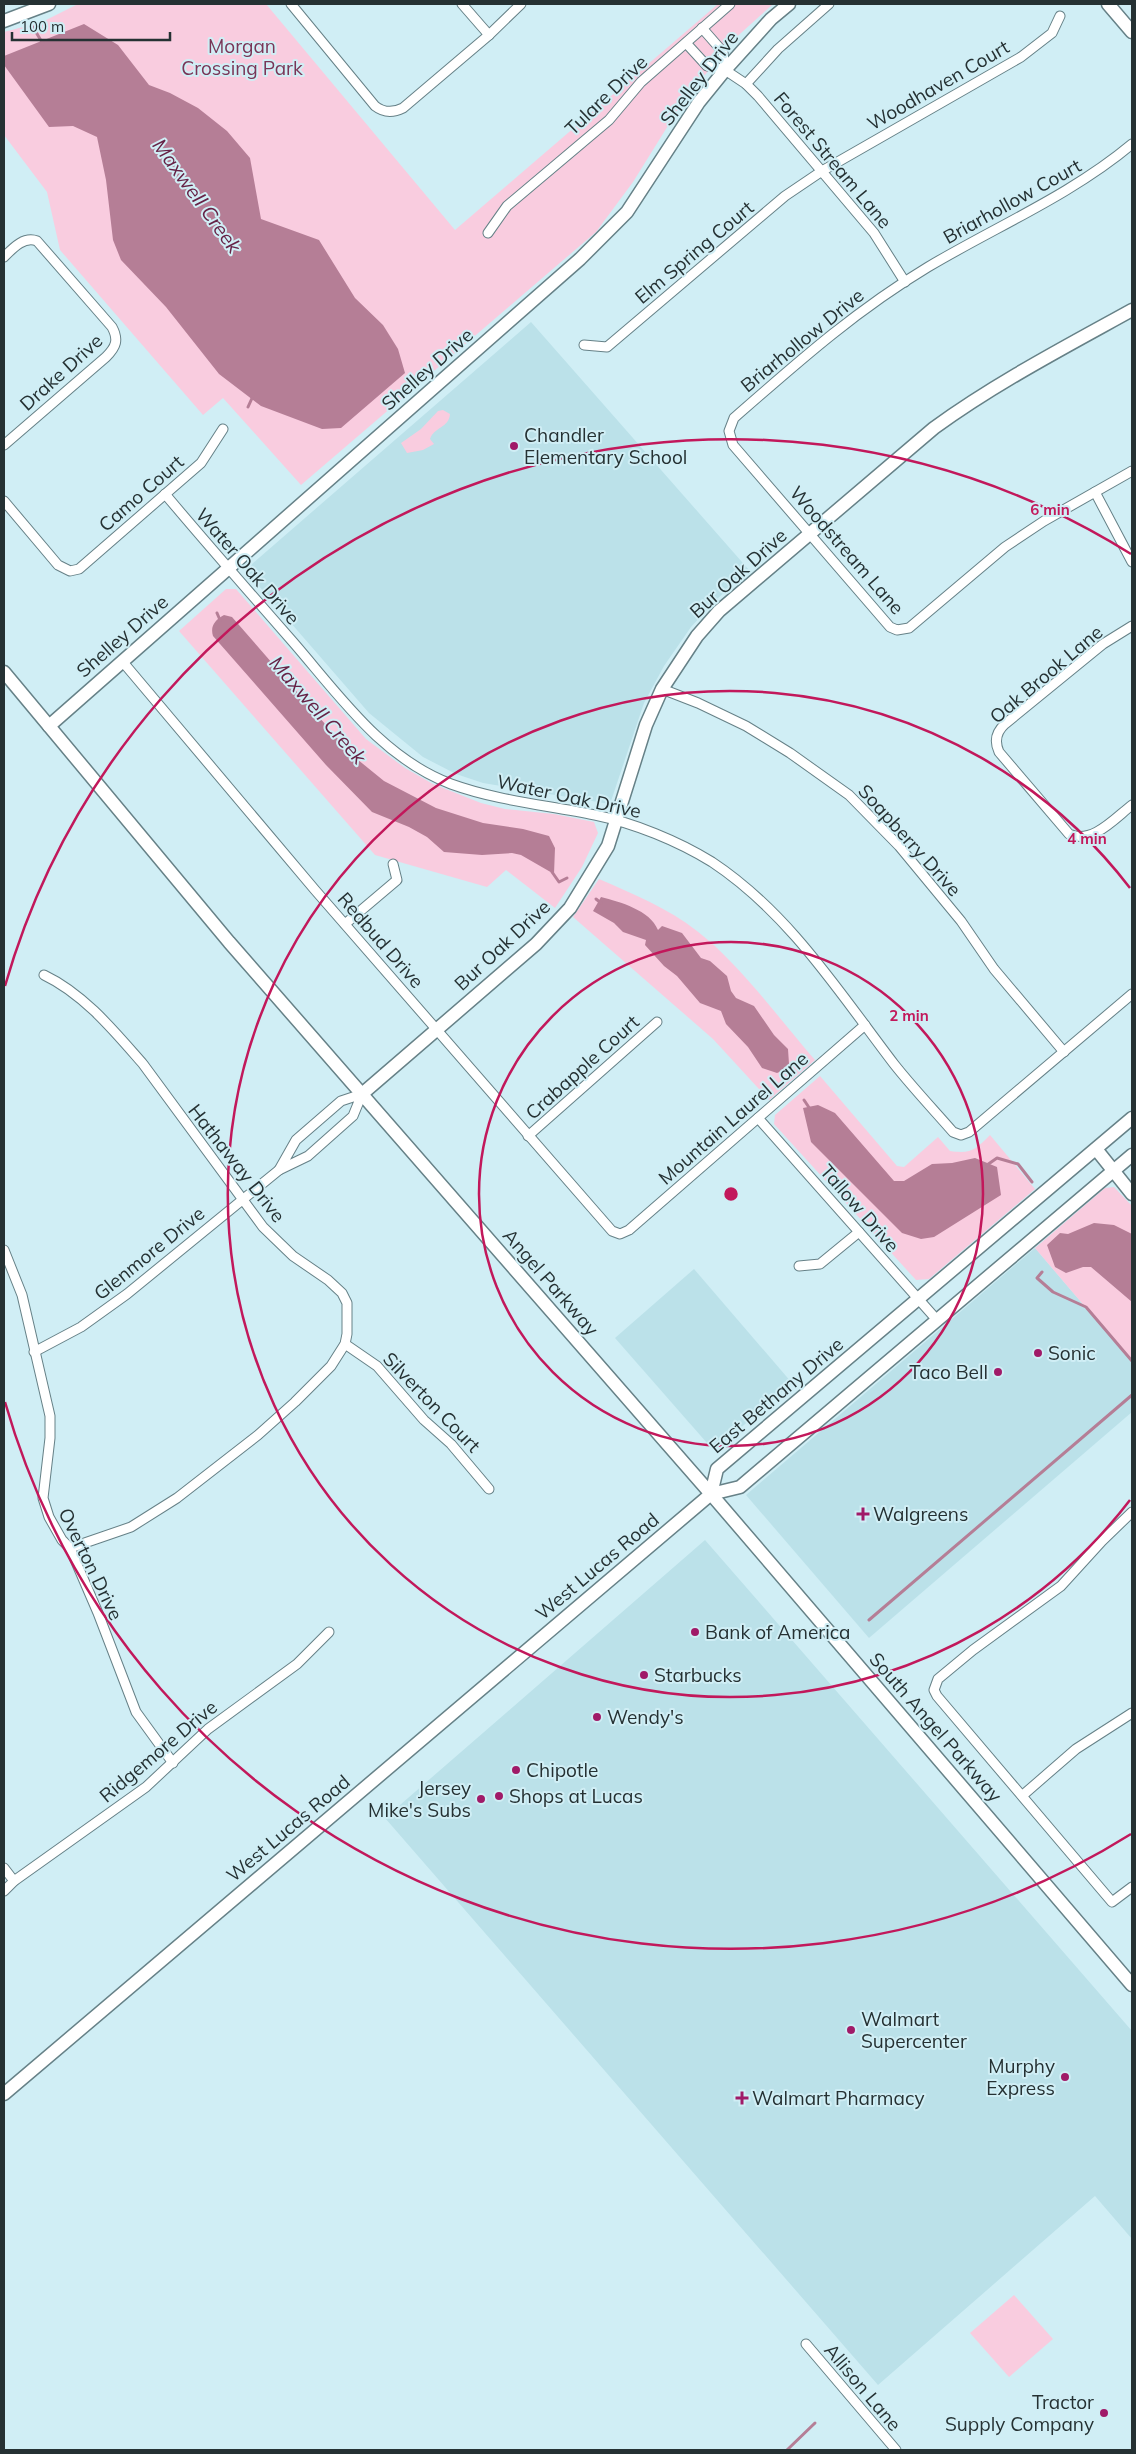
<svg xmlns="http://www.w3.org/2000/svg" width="1136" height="2454" font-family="Mulish,sans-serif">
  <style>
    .built { fill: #bbe1e9 }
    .green { fill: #f9ccdf }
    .water { fill: #b57e96 }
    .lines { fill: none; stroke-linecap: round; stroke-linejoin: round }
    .stream { stroke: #b57e96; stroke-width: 3 }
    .street-casing { stroke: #668187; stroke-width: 11 }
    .secondary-casing { stroke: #668187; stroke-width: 15 }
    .street { stroke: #fff; stroke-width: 9 }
    .secondary { stroke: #fff; stroke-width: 12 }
    .ring { fill: none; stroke: #c2185b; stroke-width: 2.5 }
    .poi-dot { fill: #a01a68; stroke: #d0eef5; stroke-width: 2 }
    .labels { text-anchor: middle; stroke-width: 4; stroke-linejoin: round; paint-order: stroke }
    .park-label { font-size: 19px; fill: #7a3557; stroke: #d0eef5 }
    .street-label { font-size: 19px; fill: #253133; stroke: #d0eef5 }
    .poi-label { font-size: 19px; fill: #253133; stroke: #d0eef5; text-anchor: start }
    .water-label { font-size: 20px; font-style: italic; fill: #662246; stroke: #d0eef5 }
    .centre { fill: #c2185b; stroke: #d0eef5; stroke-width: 2.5 }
    .ring-label { font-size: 15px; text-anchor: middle; font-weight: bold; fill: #c2185b; stroke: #d0eef5; stroke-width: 4; stroke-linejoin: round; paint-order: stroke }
  </style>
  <rect width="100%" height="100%" fill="#d0eef5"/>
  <g class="built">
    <path d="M531,322L749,570L717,599L691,627L664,666L644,703L610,804L483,783L456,774L423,757L369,713L245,570Z"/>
    <path d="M1035,1248L1132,1362V1412L869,1638L746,1495Z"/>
    <path d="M694,1269L792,1383L714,1451L615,1338Z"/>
    <path d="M705,1540L1132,2031V2239L1095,2196L878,2385L385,1818Z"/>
  </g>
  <g class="green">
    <path d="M78,4H266L455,230L718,4H773L731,42L679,108L633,182L596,232L301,485L223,398L203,415L60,250L47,192L4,135V32L42,22Z"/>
    <path d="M443,410L450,414C449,428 434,427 430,439L434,444L423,450L407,453L401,443L421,429L438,411Z"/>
    <path d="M226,589H236L366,739L405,768L433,784L481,803L505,809L554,814L594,822L598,833L582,867L555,908L506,870L487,887L375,855L179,631Z"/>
    <path d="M599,879C633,894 668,908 697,931C739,963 780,1020 815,1060L769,1100L713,1039L573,917Z"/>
    <path d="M820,1076L897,1166L904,1167L938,1137L950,1151C971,1154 975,1150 990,1135L1035,1189L929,1279L916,1280L774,1124L775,1115Z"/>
    <path d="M1114,1187L1132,1206V1362L1035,1248L1105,1188Z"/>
    <path d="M1014,2295L1053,2339L1009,2377L970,2333Z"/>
  </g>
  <g class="water">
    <path d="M84,24L118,45L149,85L170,93L198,108L227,131L250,158L261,219L319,240L355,298L383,325L398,349L405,373L341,428L322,429L261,406L219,374L166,307L121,260L113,240L106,180L97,137L73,126L49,127L4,65V56Z"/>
    <path d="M224,615L232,617L352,755L384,781L436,808L483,823L523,829L549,836L555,848L554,874L521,855L512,853L482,855L444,852L427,837L409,827L372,812L326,765L213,636C210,626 215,620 224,615Z"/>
    <path d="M601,897C620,902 650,910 658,930L662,926L682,933L701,958L710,961L727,976L731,991L736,998L754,1006L774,1035L788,1049L789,1064L784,1070L777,1073L762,1068L748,1047L726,1024L721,1011L700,1003L677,976L664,966L645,945L646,940L623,932L614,923L593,911Z"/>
    <path d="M818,1105L835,1113L894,1181H904L932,1164L952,1163L975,1158L997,1167L1001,1195L934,1237L921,1239L902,1233L811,1142L803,1108Z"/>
    <path d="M1094,1223L1114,1225L1132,1234V1302L1091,1267H1083L1066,1273L1055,1267L1047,1245L1060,1233L1068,1234Z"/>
  </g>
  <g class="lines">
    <g class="stream">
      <path d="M33,27L43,44"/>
      <path d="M248,407L253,396"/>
      <path d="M217,613L220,620"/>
      <path d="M552,872L559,882L567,878"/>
      <path d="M596,899L601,903"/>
      <path d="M804,1100L810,1109"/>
      <path d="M987,1165L997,1158L1018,1164L1032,1182"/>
      <path d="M1042,1272L1037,1278L1053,1292L1086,1307L1132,1361"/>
      <path d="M869,1620L1132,1395"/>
      <path d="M787,2450L815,2423"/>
    </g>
    <defs>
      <g id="street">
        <path d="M291,4L375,106C384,113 393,113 403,108L489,35L521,4"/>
        <path d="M462,4L489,35"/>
        <path d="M702,28L723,52L725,70"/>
        <path d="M686,43L707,66L725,70L746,84L758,96L874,233L905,282"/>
        <path d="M746,84L778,49L829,4"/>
        <path d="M1132,144C1071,195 997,226 928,267C855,311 798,362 734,418L729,431L733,445L890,627L897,630L909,628L1005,547L1044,521L1132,471"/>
        <path d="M488,233L507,206L609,120L641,82L730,4"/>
        <path d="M4,257C13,248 24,236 37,241L112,327C119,340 116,347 106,357L4,445"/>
        <path d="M584,345L607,347L785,196L822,171L1021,57L1052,33L1060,16"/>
        <path d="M1095,492L1132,562"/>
        <path d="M165,494C207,544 250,593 293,642C339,695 382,758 451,784C498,801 547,805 595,815C634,823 678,841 712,862C789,913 839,992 894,1064C913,1088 933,1109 953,1132L961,1135L969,1132L1132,994"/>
        <path d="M4,501L58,565L70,571L79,569L201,463L223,429"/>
        <path d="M1132,626L1103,644L1005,724C996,732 994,741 999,752L1069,834C1092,845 1115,818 1132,805"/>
        <path d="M122,661L315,890L612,1231L620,1234L629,1230L865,1025"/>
        <path d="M662,689L698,703L746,726L790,753L849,795L899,846L961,921L994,969L1064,1052"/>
        <path d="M345,924L397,880L393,864"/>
        <path d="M44,975C84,994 115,1032 143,1064L263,1227L293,1256L328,1280L342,1293L347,1303V1334L345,1344L331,1366L295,1402L258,1435L177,1498L131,1527L70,1548"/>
        <path d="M362,1094L353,1116L308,1156L279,1170L296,1140L341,1101Z"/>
        <path d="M758,1118L937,1320"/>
        <path d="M528,1136L657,1022"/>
        <path d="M4,1250L22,1295L50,1416V1438L43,1498L49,1517L62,1540L70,1548L98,1613L136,1712L173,1763"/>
        <path d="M799,1266L820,1264L859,1232"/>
        <path d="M345,1344L377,1366L424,1420L451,1444L489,1489"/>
        <path d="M34,1352L81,1327L127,1294L279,1170"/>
        <path d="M1132,1512L1102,1541L1061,1586L973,1650L938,1679L934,1690L937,1696L1112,1902L1132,1887"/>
        <path d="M1023,1795L1076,1749L1132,1713"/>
        <path d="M4,1868L14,1881"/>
        <path d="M4,1891L14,1881L146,1787L208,1729L297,1664L329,1632"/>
        <path d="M806,2344L896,2450"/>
      </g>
      <g id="secondary">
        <path d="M1108,4L1132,32"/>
        <path d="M4,21L49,4"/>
        <path d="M4,672L229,942L711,1494L1132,1985"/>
        <path d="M49,726L580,259L627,212L699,102L725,70L771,19L789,4"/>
        <path d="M362,1094L536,944L570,908L608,846L646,725L662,689L697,636L719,611L934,428C996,383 1065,347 1132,310"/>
        <path d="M1096,1149L1132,1194"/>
        <path d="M711,1494L717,1469L1132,1118"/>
        <path d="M4,2094L711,1494L740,1487L1132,1155"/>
      </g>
    </defs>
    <use href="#street" class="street-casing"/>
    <use href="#secondary" class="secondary-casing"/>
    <use href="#street" class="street"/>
    <use href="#secondary" class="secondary"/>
  </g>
  <g class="ring">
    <circle cx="731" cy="1194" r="252"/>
    <path d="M1130 1500A503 503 0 1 1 1130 888"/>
    <path d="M1131 1834A755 755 0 0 1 5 1402M5 986A755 755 0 0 1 1131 554"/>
  </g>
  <g class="poi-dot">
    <circle cx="514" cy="446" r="5"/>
    <circle cx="1038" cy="1353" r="5"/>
    <circle cx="998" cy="1372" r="5"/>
    <path d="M860.5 1506.5h5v5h5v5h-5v5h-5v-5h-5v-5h5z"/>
    <circle cx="695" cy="1632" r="5"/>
    <circle cx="644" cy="1675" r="5"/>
    <circle cx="597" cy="1717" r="5"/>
    <circle cx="516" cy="1770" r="5"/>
    <circle cx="499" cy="1796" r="5"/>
    <circle cx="481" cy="1799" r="5"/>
    <circle cx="851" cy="2030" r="5"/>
    <circle cx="1065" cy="2077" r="5"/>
    <path d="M739.5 2090.5h5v5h5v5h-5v5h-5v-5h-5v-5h5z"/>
    <circle cx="1104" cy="2413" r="5"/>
  </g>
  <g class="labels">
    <g class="park-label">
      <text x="242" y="53">Morgan<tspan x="242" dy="22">Crossing Park</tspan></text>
    </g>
    <g class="street-label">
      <text transform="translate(699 78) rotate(-52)" y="7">Shelley Drive</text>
      <text transform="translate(938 85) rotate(-30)" y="7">Woodhaven Court</text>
      <text transform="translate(606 95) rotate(-44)" y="7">Tulare Drive</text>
      <text transform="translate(833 160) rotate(50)" y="7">Forest Stream Lane</text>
      <text transform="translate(1012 201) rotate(-29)" y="7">Briarhollow Court</text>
      <text transform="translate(694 252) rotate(-40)" y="7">Elm Spring Court</text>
      <text transform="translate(802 340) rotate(-39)" y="7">Briarhollow Drive</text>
      <text transform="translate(427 369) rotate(-41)" y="7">Shelley Drive</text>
      <text transform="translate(61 372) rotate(-42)" y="7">Drake Drive</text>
      <text transform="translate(141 493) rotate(-41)" y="7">Camo Court</text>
      <text transform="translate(847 550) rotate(49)" y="7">Woodstream Lane</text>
      <text transform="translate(248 566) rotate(49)" y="7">Water Oak Drive</text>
      <text transform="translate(738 573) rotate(-42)" y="7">Bur Oak Drive</text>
      <text transform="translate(122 636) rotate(-41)" y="7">Shelley Drive</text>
      <text transform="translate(1046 674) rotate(-40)" y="7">Oak Brook Lane</text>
      <text transform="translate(569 796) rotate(12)" y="7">Water Oak Drive</text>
      <text transform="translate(910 840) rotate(48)" y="7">Soapberry Drive</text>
      <text transform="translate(381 940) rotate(49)" y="7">Redbud Drive</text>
      <text transform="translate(502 945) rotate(-43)" y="7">Bur Oak Drive</text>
      <text transform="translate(582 1067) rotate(-42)" y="7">Crabapple Court</text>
      <text transform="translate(733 1118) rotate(-41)" y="7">Mountain Laurel Lane</text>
      <text transform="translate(237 1163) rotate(52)" y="7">Hathaway Drive</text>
      <text transform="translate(860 1208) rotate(49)" y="7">Tallow Drive</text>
      <text transform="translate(149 1253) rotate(-39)" y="7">Glenmore Drive</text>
      <text transform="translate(551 1282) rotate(49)" y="7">Angel Parkway</text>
      <text transform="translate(776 1395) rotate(-40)" y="7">East Bethany Drive</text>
      <text transform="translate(432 1402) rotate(46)" y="7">Silverton Court</text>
      <text transform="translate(91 1564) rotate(64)" y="7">Overton Drive</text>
      <text transform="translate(597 1566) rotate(-40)" y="7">West Lucas Road</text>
      <text transform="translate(936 1727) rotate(49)" y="7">South Angel Parkway</text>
      <text transform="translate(158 1751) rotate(-40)" y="7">Ridgemore Drive</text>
      <text transform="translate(288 1828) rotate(-40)" y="7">West Lucas Road</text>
      <text transform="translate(863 2387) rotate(50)" y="7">Allison Lane</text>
    </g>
    <g class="poi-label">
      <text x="524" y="442">Chandler<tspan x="524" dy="22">Elementary School</tspan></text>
      <text x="1048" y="1360">Sonic</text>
      <text x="988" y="1379" text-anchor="end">Taco Bell</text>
      <text x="873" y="1521">Walgreens</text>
      <text x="705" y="1639">Bank of America</text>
      <text x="654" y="1682">Starbucks</text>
      <text x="607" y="1724">Wendy's</text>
      <text x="526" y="1777">Chipotle</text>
      <text x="471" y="1795" text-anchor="end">Jersey<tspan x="471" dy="22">Mike's Subs</tspan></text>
      <text x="509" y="1803">Shops at Lucas</text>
      <text x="861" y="2026">Walmart<tspan x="861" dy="22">Supercenter</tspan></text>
      <text x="1055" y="2073" text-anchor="end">Murphy<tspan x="1055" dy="22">Express</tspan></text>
      <text x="752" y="2105">Walmart Pharmacy</text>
      <text x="1094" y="2409" text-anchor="end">Tractor<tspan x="1094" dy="22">Supply Company</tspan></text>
    </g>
    <g class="water-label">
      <text transform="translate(197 196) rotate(54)" y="7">Maxwell Creek</text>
      <text transform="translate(318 710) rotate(49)" y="7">Maxwell Creek</text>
    </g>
  </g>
  <circle cx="731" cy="1194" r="8" class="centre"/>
  <g class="ring-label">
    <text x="1050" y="515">6 min</text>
    <text x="1087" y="844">4 min</text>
    <text x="909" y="1021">2 min</text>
  </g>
  <rect width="1136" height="2454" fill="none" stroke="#253133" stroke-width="10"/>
  <path d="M12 32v8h158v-8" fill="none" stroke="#253133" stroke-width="2.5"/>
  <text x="20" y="32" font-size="15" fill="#253133" stroke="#d0eef5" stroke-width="4" paint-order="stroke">100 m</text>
</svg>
